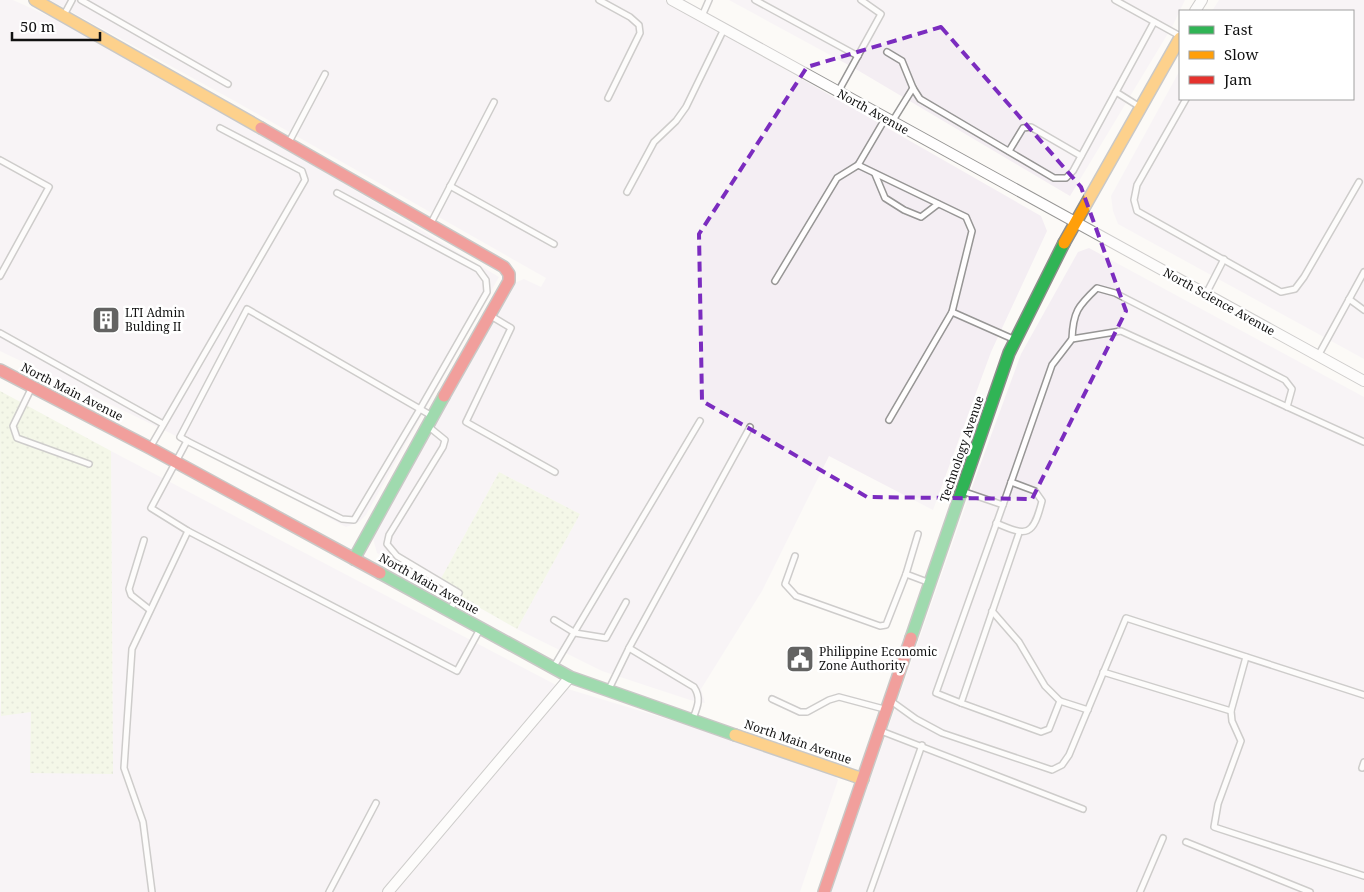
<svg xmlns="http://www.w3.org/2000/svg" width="1364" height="892" font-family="'Noto Serif',serif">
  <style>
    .industrial { fill: #f4eef3 }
    .grass { fill: url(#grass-dots) }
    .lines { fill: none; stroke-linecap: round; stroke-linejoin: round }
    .lane-casing { stroke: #979695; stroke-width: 8 }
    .street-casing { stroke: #979695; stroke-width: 12 }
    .fast-casing { stroke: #8d8d8b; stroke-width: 14 }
    .slow-casing { stroke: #8d8d8b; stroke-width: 14 }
    .jam-casing { stroke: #8d8d8b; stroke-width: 14 }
    .lane { stroke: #fffefe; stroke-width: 5 }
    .street { stroke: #fffefe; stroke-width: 10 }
    .fast { stroke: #30b455; stroke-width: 11 }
    .slow { stroke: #ff9f0a; stroke-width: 11 }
    .jam { stroke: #e5322d; stroke-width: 11 }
    .marked { fill: none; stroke: #7b2cbf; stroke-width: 4; stroke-dasharray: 10 6; stroke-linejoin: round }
    .labels { text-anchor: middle; stroke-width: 5; stroke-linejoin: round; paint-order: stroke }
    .street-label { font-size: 12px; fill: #111; stroke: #fff }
    .poi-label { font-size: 12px; fill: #111; stroke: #fff; text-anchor: start }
  </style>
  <defs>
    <pattern id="grass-dots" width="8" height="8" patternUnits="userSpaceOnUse" patternTransform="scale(1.25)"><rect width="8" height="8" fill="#eaf3d5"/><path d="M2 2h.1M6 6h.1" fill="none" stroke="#c8cfb6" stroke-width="1.8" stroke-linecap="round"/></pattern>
  </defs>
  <rect width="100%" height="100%" fill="#fcfaf7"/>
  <g class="industrial">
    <path d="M0,0H13L141,58L137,66L318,168L499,277L366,515L359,522L346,527L170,433L0,351Z"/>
    <path d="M50,0H664L1041,216L1047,231L991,352L933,510L829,456L762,591L701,689L705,703L690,700L602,671L517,629L580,514L499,472L438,584L377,553L372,535L512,284L524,279L541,287L546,278L231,99Z"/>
    <path d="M729,0H1185L1173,25L1070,196L854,68Z"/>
    <path d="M1219,0H1364V359L1118,224L1113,211L1111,196L1180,70V99H1353V11H1212Z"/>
    <path d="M1089,248L1364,397V892H831L975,479L1021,354L1078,252Z"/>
    <path d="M111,451L558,686L829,768L838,780L800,892H0V699L1,715L31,712L113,774Z"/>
  </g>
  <g class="grass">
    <path d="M0,391L111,451L113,774L30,773L31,712L1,716Z"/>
    <path d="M499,472L580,514L517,629L438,584Z"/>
  </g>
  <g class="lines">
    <defs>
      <g id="lane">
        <path d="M81,0L228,84"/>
        <path d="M599,0L630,17L639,25L640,33L608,98"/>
        <path d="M755,0L858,56"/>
        <path d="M1115,0L1180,36"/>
        <path d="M64,15L72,0"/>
        <path d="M702,16L709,0"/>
        <path d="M887,52L902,61L913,88L920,99L1054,178H1066L1073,171L1154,22"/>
        <path d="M838,92L881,14L861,0"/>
        <path d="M1116,92L1140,107"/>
        <path d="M1186,99L1137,185L1134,200L1137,211L1281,292L1295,289L1304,277L1359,182"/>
        <path d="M892,122L913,88"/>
        <path d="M288,144L325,74"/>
        <path d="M1009,151L1023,128L1031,127L1081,156"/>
        <path d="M0,160L49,187L0,276"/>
        <path d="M858,165L966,217L972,231L952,312L889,420"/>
        <path d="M875,174L885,198L904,210L921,217L938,204"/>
        <path d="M450,186L554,244"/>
        <path d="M627,192L654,142L676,121L686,107L724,29"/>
        <path d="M431,223L494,102"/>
        <path d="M775,281L837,178L858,165L885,119"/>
        <path d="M1206,294L1224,259"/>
        <path d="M1349,299L1364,310"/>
        <path d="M952,312L1013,339"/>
        <path d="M491,316L511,328L466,422L555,472"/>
        <path d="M0,333L163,424"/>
        <path d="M1072,339C1073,312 1078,306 1097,288L1115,293L1285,380L1292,389L1287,407"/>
        <path d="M1318,356L1364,272"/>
        <path d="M32,387L13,426L17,438L89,464"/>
        <path d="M432,416L420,409L354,520L342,519L187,441L151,508L188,531L457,671L480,629"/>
        <path d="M429,427L445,440L443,447L389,535L387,544L397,556L459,593L450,610"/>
        <path d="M187,441L180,437L247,309L420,409L487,292L486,280L478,269L337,193"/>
        <path d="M151,446L305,180L302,171L220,128"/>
        <path d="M962,491L1003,505L1052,365L1072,339L1121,331L1364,442"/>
        <path d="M1003,505L936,693L961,703L1019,533"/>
        <path d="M996,523C1028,537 1033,536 1042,501L1035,491L1011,482"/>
        <path d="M144,540L129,589L131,595L150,610"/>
        <path d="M795,556L785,584L796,596L880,626L886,625L906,574L918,534"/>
        <path d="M906,574L930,583"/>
        <path d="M554,620L575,633L606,638L626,602"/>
        <path d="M629,648L694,687C702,699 697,708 692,721"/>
        <path d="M1246,657L1231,711L1232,721L1241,741L1218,804L1214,827L1364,876"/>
        <path d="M553,668L700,421"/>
        <path d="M1103,672L1231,711"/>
        <path d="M608,691L629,648L750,427"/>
        <path d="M772,699L800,712H807L829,700L839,697L884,709"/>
        <path d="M891,701L916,719L942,733L1052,770L1062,765L1069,755L1126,618L1364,695"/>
        <path d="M1060,701L1088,710"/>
        <path d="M961,703L1041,732L1049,729L1060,701L1045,686L1019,642L992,611"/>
        <path d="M881,731L1083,809"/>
        <path d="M1362,768L1364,762"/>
        <path d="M1186,842L1310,892"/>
        <path d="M152,892L143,822L124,768L132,649L188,531"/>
        <path d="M329,892L376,803"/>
        <path d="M870,892L922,745"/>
        <path d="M1140,892L1163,838"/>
      </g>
      <g id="street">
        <path d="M672,0L1364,381"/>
        <path d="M1195,11L1202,0"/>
        <path d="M388,892L570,677"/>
      </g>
      <g id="fast">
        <path d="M354,559L444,396"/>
        <path d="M380,573L570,677L735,735"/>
        <path d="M911,638L1009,353L1064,243"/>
      </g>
      <g id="slow">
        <path d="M35,0L261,128"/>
        <path d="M1064,243L1180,38"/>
        <path d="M735,735L863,779"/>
      </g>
      <g id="jam">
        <path d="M261,128L504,267L509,274V281L444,396"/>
        <path d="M0,370L150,448L380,573"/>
        <path d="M824,892L911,638"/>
      </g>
    </defs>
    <use href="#lane" class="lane-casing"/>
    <use href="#street" class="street-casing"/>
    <use href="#fast" class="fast-casing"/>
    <use href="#slow" class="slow-casing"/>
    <use href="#jam" class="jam-casing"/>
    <use href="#lane" class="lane"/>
    <use href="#street" class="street"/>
    <use href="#fast" class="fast"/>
    <use href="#slow" class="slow"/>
    <use href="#jam" class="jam"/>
  </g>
  <path d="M0 0H1364V892H0ZM941,27L1081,187L1126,311L1032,499L867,497L702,401L699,234L807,67Z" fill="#fcfaf7" fill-opacity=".55" fill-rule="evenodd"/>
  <path class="marked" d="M941,27L1081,187L1126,311L1032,499L867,497L702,401L699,234L807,67Z"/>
  <defs>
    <symbol id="building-square" viewBox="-11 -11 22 22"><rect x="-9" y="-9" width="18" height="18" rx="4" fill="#636362" stroke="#fff"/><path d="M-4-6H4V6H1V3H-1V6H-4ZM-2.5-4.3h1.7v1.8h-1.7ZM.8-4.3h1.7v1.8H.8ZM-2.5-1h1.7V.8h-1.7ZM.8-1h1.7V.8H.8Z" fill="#fff"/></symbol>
    <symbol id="civic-square" viewBox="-11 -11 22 22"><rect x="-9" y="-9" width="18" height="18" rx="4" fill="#636362" stroke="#fff"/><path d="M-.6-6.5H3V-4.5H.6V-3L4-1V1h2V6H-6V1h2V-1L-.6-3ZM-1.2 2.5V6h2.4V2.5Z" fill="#fff"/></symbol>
  </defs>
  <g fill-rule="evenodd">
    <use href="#building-square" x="90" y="304" width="32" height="32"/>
    <use href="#civic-square" x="784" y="643" width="32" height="32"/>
  </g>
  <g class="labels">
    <g class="street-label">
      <text transform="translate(873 112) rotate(29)" y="4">North Avenue</text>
      <text transform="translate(1219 302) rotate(29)" y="4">North Science Avenue</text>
      <text transform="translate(72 392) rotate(27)" y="4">North Main Avenue</text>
      <text transform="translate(962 449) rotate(-71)" y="4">Technology Avenue</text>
      <text transform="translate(429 584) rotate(29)" y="4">North Main Avenue</text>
      <text transform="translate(798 742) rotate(19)" y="4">North Main Avenue</text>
    </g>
    <g class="poi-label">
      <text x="125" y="317">LTI Admin<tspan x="125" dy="14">Bulding II</tspan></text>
      <text x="819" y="656">Philippine Economic<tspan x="819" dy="14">Zone Authority</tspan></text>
    </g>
  </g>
  <rect x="1179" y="10" width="175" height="90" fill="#ffffff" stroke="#a0a0a0"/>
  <rect x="1189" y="26" width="25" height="8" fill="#30b455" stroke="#a0a0a0"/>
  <text x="1224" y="35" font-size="15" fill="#111111">Fast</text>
  <rect x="1189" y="51" width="25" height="8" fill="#ff9f0a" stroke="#a0a0a0"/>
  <text x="1224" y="60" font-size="15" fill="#111111">Slow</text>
  <rect x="1189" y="76" width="25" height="8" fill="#e5322d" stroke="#a0a0a0"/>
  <text x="1224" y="85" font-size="15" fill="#111111">Jam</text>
  <path d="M12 32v8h88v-8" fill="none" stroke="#111111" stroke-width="2.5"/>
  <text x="20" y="32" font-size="15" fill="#111111" stroke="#ffffff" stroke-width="4" paint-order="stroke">50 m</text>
</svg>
